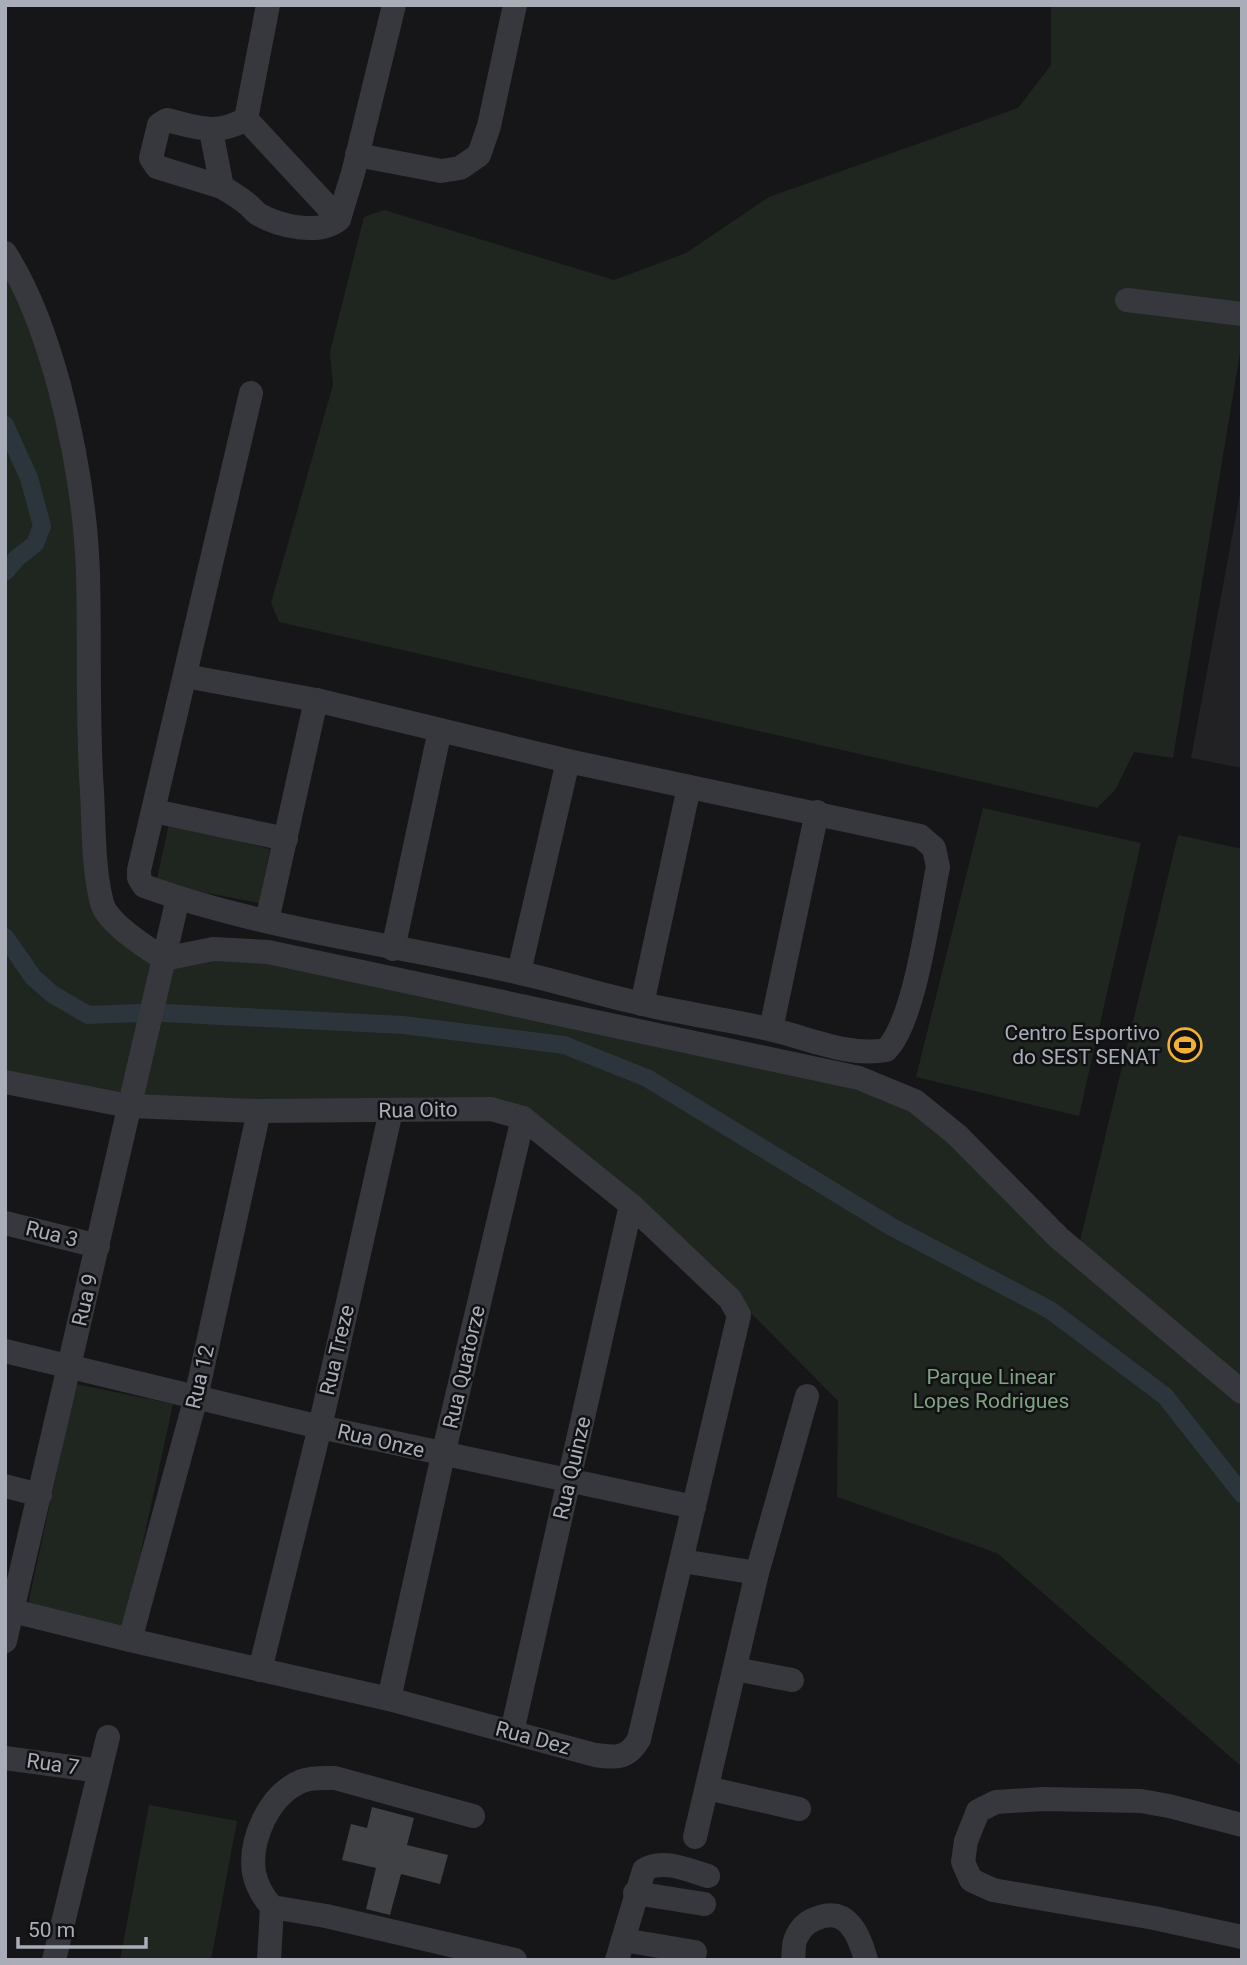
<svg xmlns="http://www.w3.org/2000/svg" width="1247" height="1965" font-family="Roboto,sans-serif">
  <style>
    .built { fill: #222225 }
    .green { fill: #1e261f }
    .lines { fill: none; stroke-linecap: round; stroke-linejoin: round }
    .canal { stroke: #2c353c; stroke-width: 18 }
    .building { fill: #404145 }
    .minor { stroke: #37383d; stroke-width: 24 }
    .labels { text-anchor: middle; stroke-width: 5; stroke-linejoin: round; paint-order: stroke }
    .poi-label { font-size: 21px; fill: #a8adb8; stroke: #111113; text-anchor: end }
    .street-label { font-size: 21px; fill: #a8adb8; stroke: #111113 }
    .park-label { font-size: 21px; fill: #7fa381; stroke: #111113 }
  </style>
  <rect width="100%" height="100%" fill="#161618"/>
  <path class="built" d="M1242,483V768L1191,758Z"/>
  <g class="green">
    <path d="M1051,5H1242V341L1173,758L1134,752L1115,790L1097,808L279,622L271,603L333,385L330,352L364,217L384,210L614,280L686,253L769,197L1018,108L1051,65Z"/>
    <path d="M5,245L79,438L103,900L152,949L266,948L916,1104L1242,1395V1767L997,1553L837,1497L838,1401L742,1304L525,1117L391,1113L5,1087Z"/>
    <path d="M983,808L1141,843L1079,1116L916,1077Z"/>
    <path d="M169,824L270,849L259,903L156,883Z"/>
    <path d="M1178,835L1242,849V1382L1080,1241Z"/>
    <path d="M76,1384L173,1404L124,1630L27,1609Z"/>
    <path d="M149,1805L237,1821L211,1960H120Z"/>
  </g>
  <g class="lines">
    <g class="canal">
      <path d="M5,425L29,478L42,526L35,544L17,558L5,572"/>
      <path d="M5,937L33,977L52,994L88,1015L138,1013"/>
      <path d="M164,1013L403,1025L564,1045L647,1078L892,1227L1050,1310L1165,1396L1242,1494"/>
    </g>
  </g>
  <path class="building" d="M372,1807L414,1818L407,1845L448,1855L440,1884L401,1874L390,1915L366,1909L376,1868L342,1860L351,1824L367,1828Z"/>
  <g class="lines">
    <g class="minor">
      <path d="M268,5L246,119L339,219"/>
      <path d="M211,131L222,187C230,192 239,197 246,203C250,206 254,211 258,214C278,226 320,236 339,219L353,173L394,5"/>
      <path d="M357,155L441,171L460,168L479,155L489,126L515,5"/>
      <path d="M222,187L157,167L151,158L159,125L167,120C199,128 216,136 246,119"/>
      <path d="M5,253C31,294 46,339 59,385C75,447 86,510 88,574C90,647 87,719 92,792C94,826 93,869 102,903C107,923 147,948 164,959L213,949L268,952L859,1078L915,1101L957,1135L1059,1238L1242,1392"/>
      <path d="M1127,300L1242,314"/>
      <path d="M185,676L316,700L568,761L920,836L934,848L938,867C929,910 915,1022 886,1050C849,1057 808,1038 773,1030C730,1020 686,1014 643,1004C601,995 561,982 520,973C395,944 265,930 144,886L139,878V870L251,393"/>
      <path d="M154,811L286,839"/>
      <path d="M267,921L316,700"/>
      <path d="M393,949L440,730"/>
      <path d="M519,972L568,761"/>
      <path d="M642,1004L689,787"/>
      <path d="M771,1029L817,812"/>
      <path d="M5,1082L129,1106L259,1111L491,1109L523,1118L631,1205L730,1299L739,1315L639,1739C628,1759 616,1758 595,1755L389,1699L130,1640L5,1609"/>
      <path d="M5,1223L98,1246"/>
      <path d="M5,1351L320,1427L694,1507"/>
      <path d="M5,1486L40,1495"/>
      <path d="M682,1561L757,1573"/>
      <path d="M130,1640L196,1397L259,1111"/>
      <path d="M5,1641L178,898"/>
      <path d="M735,1669L792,1680"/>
      <path d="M260,1670L320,1427L391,1111"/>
      <path d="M389,1699L443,1455L523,1118"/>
      <path d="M512,1732L631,1205"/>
      <path d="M5,1758L100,1771"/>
      <path d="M707,1788L799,1809"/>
      <path d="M473,1816L335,1778C324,1778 312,1777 302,1781C269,1794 249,1840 254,1873C257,1887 263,1897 272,1907L326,1916L515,1960"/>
      <path d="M1242,1825L1169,1806L1141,1801L1043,1799L996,1802L978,1811L966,1841L963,1862L971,1880L993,1890L1154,1918L1242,1937"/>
      <path d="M695,1837L757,1573L807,1396"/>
      <path d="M635,1893L704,1904"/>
      <path d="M623,1940L695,1952"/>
      <path d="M54,1960L108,1737"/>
      <path d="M269,1960L272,1907"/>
      <path d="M617,1960L644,1870C662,1858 688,1870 708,1876"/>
      <path d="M793,1960C794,1953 793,1944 796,1938C800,1929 807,1922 815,1919C847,1905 859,1934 866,1960"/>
    </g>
  </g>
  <defs>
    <symbol id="stadium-ring" viewBox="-11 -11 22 22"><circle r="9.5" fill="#111113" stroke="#f2b134" stroke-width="1.5"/><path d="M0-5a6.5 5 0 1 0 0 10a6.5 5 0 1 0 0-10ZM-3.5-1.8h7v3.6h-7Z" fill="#f2b134"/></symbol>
  </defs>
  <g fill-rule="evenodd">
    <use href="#stadium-ring" x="1166" y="1026" width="38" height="38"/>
  </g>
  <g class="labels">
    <g class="poi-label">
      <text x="1160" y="1040">Centro Esportivo<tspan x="1160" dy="24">do SEST SENAT</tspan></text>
    </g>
    <g class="street-label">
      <text transform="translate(418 1110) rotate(-1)" y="7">Rua Oito</text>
      <text transform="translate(52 1234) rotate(14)" y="7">Rua 3</text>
      <text transform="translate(85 1300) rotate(-77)" y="7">Rua 9</text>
      <text transform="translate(337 1350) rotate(-77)" y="7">Rua Treze</text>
      <text transform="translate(464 1367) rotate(-77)" y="7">Rua Quatorze</text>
      <text transform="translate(200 1377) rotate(-77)" y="7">Rua 12</text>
      <text transform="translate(381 1441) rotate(13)" y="7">Rua Onze</text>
      <text transform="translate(572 1468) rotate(-77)" y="7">Rua Quinze</text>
      <text transform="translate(533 1738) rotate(15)" y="7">Rua Dez</text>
      <text transform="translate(53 1764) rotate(8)" y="7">Rua 7</text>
    </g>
    <g class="park-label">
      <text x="991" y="1384">Parque Linear<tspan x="991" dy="24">Lopes Rodrigues</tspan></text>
    </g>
  </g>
  <rect width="1247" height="1965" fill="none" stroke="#a8adb8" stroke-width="14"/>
  <path d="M18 1937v10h128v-10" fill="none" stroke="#a8adb8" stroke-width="3.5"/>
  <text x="28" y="1937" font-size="21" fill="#a8adb8" stroke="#111113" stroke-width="5" paint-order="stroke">50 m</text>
</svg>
